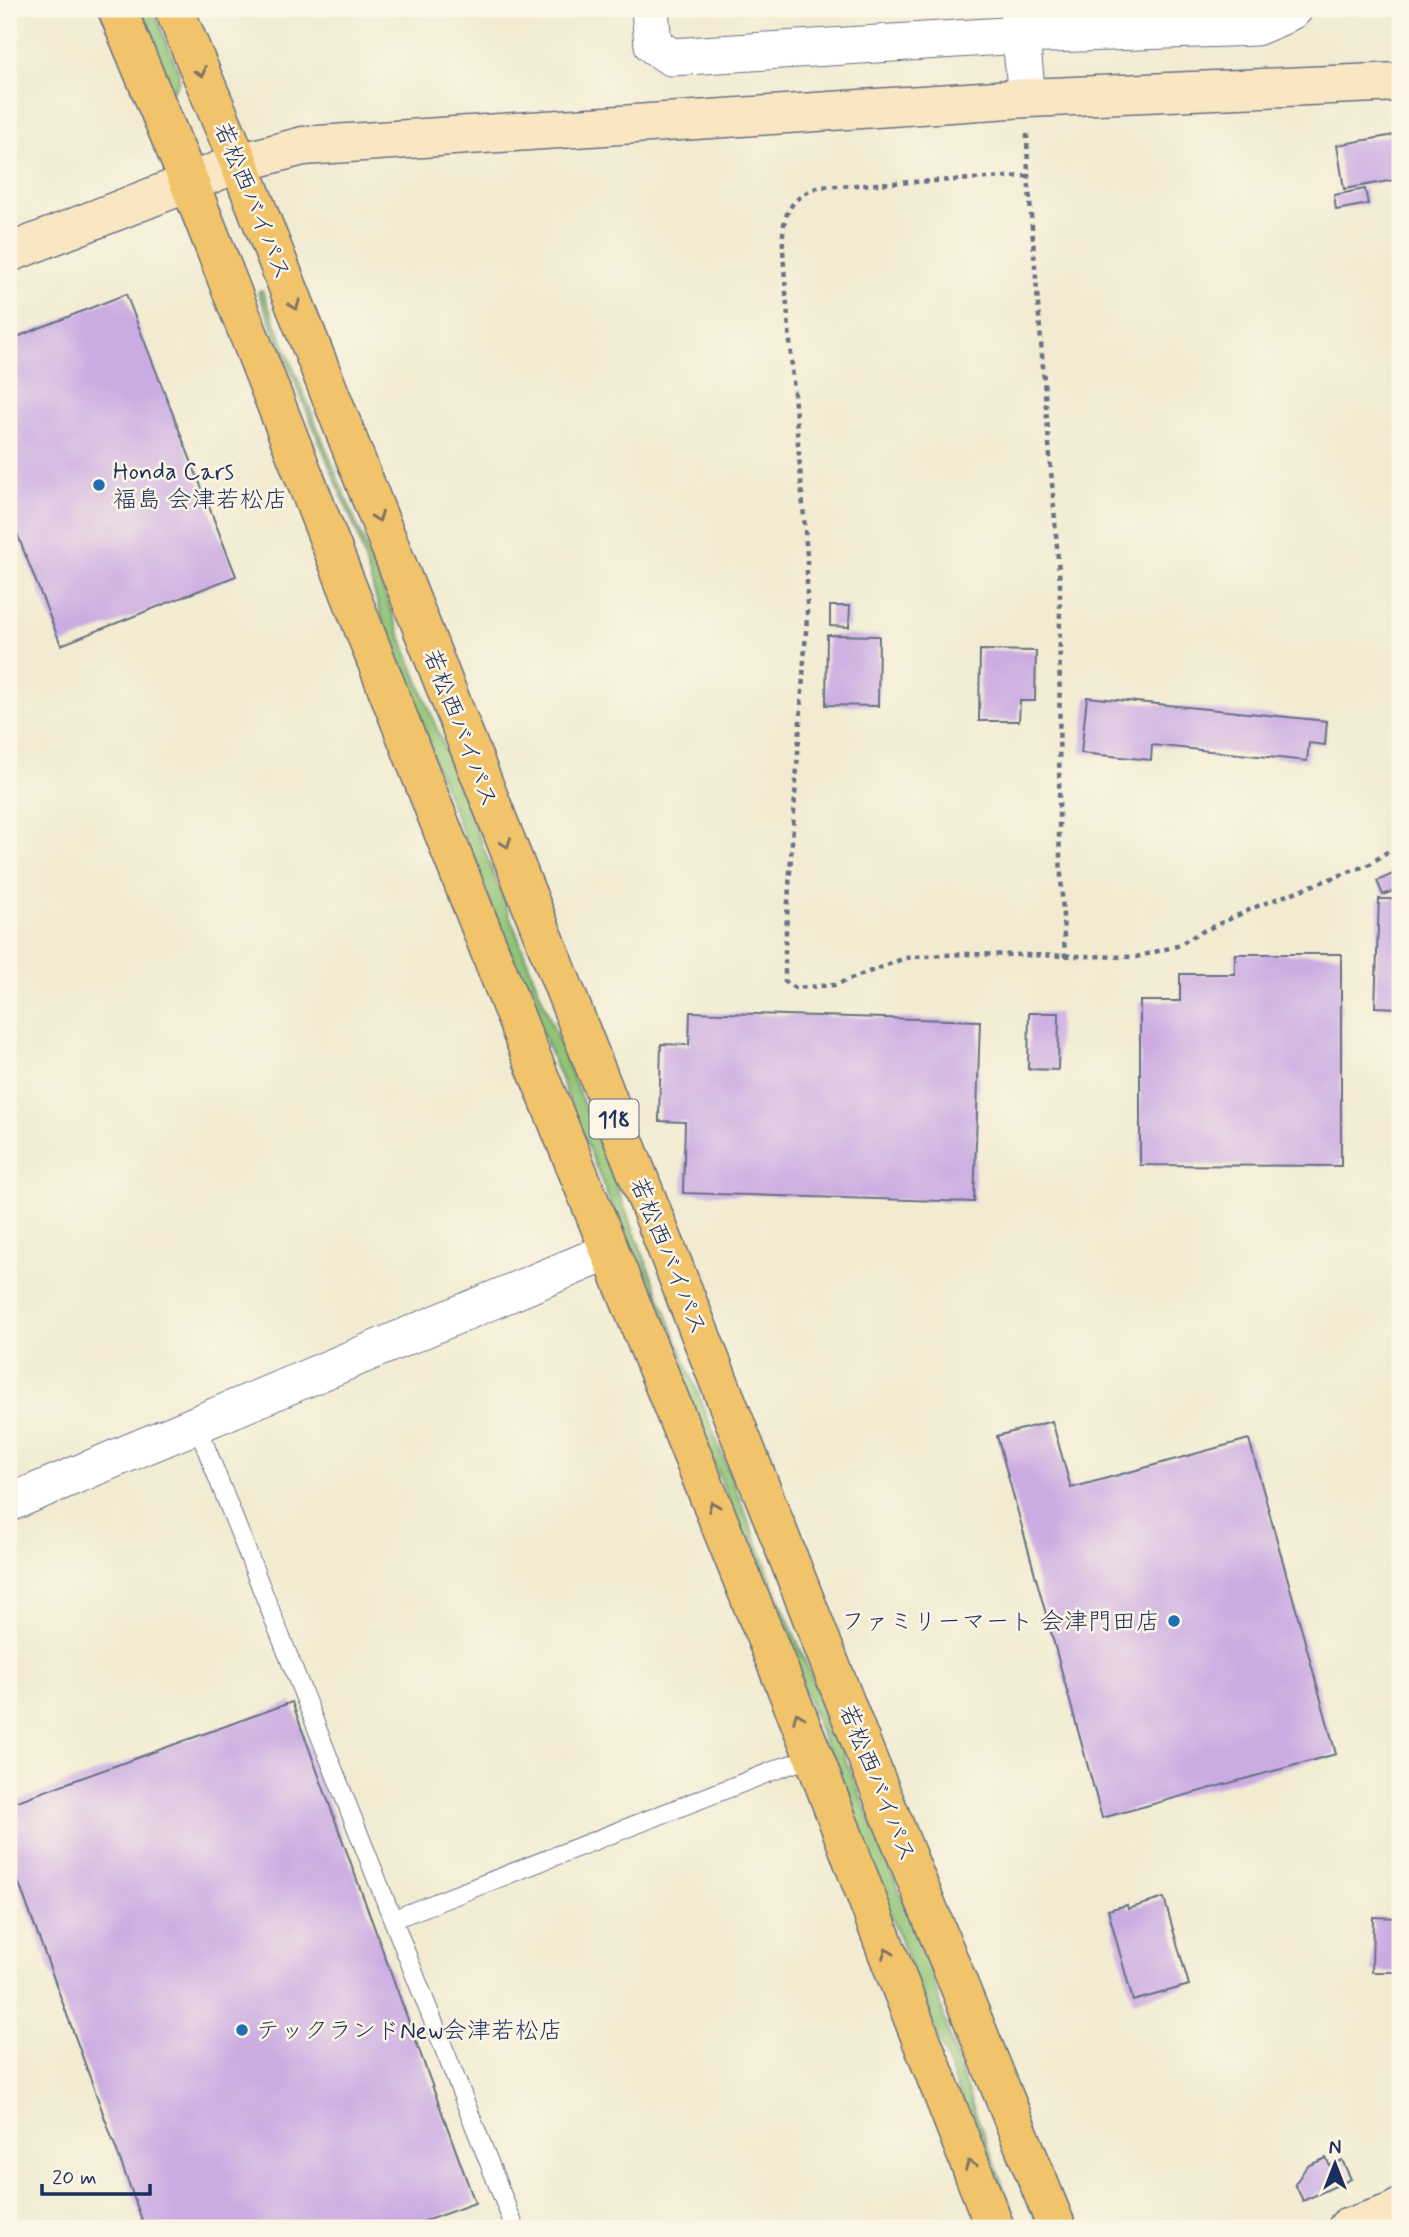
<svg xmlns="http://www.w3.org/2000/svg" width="1409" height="2237" font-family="Mynerve,'Klee One',sans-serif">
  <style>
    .green { fill: #90c374; stroke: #567969; stroke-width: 2 }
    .building { fill: #caabe2 }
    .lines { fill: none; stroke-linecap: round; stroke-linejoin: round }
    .lane-casing { stroke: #667186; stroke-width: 20 }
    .street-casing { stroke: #667186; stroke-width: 39 }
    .secondary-casing { stroke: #667186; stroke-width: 41 }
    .highway-casing { stroke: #667186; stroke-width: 41 }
    .path { stroke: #667186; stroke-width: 4.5; stroke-dasharray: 5 5; stroke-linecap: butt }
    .lane { stroke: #fff; stroke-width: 18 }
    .street { stroke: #fff; stroke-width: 37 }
    .secondary { stroke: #f9e7c3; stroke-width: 38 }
    .highway { stroke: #f1c36a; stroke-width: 38 }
    .oneway { stroke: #7b7263 }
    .poi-dot { fill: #1f6fb2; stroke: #fcf5e5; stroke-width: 2.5 }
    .labels { text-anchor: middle; stroke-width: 5; stroke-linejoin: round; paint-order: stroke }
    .shield { fill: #fcf5e5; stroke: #5e6a86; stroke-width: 2 }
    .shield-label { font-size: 23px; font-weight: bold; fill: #1b2f5e }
    .street-label { font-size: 24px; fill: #1b2f5e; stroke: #fcf5e5 }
    .poi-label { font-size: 24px; fill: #1b2f5e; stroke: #fcf5e5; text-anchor: start }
  </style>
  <rect width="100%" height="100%" fill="#fcf5e5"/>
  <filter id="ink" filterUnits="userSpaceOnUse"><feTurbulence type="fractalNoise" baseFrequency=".0143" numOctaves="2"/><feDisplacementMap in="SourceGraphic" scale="14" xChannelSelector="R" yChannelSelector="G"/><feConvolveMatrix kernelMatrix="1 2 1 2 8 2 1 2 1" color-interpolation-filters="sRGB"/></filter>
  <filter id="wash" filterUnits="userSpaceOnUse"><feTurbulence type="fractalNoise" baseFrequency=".00686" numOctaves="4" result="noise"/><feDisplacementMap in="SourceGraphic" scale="28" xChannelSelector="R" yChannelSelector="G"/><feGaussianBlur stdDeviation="1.57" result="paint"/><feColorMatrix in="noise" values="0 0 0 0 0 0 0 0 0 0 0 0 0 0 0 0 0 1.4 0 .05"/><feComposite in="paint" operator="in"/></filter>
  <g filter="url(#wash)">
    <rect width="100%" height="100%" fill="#f2ebd1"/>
    <g class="green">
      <path d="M129,9H153L179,73V82L172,92Z"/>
      <path d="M262,290L370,557L557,1037L775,1588L893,1875L932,1974L958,2067L1019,2228H1011L791,1656L396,666L357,533L258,292Z"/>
    </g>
    <g id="blocks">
      <g class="building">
        <path d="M1400,134V179L1344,189L1337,145Z"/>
        <path d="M1365,189L1368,204L1336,210L1334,195Z"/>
        <path d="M126,294L236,576L61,645L9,513V340Z"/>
        <path d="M830,606H850L849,627L830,626Z"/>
        <path d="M827,635L879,636L878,706L826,705Z"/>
        <path d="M980,650L1036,651L1035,701H1020L1019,721H979Z"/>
        <path d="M1087,697L1327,721L1325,745L1309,743L1307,761L1152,745L1151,760L1081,753Z"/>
        <path d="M1397,872L1400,878V888L1383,895L1377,881Z"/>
        <path d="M1379,899H1400V1008L1375,1007Z"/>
        <path d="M1235,954H1341V1166L1140,1165V1001H1180V974H1235Z"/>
        <path d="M690,1012L980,1021L974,1202L683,1193L685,1122L659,1121L661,1044L689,1045Z"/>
        <path d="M1029,1013H1059L1058,1070L1028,1069Z"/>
        <path d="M1052,1421L1071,1488L1249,1439L1336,1754L1102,1818L997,1436Z"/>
        <path d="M292,1702L475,2203L406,2228H145L9,1856V1804Z"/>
        <path d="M1164,1898L1189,1985L1133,2001L1108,1910L1127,1905L1128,1909Z"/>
        <path d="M1373,1917L1398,1918V1931H1400V1972H1372Z"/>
        <path d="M1326,2158L1330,2166L1342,2160L1351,2179L1303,2201L1295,2184L1307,2166Z"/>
      </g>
    </g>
  </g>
  <g filter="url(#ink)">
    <use href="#blocks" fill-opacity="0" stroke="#667186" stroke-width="2"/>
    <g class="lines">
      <defs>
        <g id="lane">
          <path d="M202,1438L515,2228"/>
          <path d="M394,1919L783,1767L814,1757"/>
        </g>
        <g id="street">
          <path d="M650,9L653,45L671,57L1020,35L1256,27L1280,17L1294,9"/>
          <path d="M1018,9L1027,98"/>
          <path d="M9,1503L610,1251"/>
        </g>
        <g id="secondary">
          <path d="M9,253L239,163L303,146L1027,98L1400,82"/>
          <path d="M1347,2228L1391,2213L1400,2208"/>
        </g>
        <g id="highway">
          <path d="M117,9L189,182L525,1041L814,1757L887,1952L995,2228"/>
          <path d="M174,9L239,163L864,1750L1057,2228"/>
        </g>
      </defs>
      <use href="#lane" class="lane-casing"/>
      <use href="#street" class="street-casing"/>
      <use href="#secondary" class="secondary-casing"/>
      <use href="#highway" class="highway-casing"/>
      <g class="path">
        <path d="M1027,134L1028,176L1060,585L1059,834L1065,957"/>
        <path d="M1028,176L819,187C778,202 782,229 784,267L807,556V616L785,947V982L795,988L835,985L905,958L926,956L966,954L1136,957L1177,946L1201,932L1258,906L1370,864L1400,843"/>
      </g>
      <use href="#lane" class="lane"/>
      <use href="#street" class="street"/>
      <use href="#secondary" class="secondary"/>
      <use href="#highway" class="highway"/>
    </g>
    <defs><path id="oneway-chevron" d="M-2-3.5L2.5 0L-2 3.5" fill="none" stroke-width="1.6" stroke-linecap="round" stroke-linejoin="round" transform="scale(1.75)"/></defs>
    <g class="oneway">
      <use href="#oneway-chevron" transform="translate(201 72) rotate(67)"/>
      <use href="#oneway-chevron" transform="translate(295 305) rotate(69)"/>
      <use href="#oneway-chevron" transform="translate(378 517) rotate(69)"/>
      <use href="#oneway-chevron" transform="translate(506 843) rotate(69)"/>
      <use href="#oneway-chevron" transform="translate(713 1506) rotate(-112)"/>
      <use href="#oneway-chevron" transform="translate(798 1717) rotate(-112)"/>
      <use href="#oneway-chevron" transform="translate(887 1953) rotate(-111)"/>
      <use href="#oneway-chevron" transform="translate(970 2165) rotate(-111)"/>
    </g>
  </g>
  <g class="poi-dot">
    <circle cx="99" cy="485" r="7"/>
    <circle cx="1174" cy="1621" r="7"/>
    <circle cx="242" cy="2030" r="7"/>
  </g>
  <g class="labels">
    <rect class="shield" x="589.5" y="1099.5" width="49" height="39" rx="5"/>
    <g class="shield-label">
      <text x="614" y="1127">118</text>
    </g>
    <g class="street-label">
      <text transform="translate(253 201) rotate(68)" y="8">若松西バイパス</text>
      <text transform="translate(461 728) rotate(69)" y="8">若松西バイパス</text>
      <text transform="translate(669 1256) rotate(68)" y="8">若松西バイパス</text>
      <text transform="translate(878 1783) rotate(68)" y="8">若松西バイパス</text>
    </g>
    <g class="poi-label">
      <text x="113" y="479">Honda Cars<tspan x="113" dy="28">福島 会津若松店</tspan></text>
      <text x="1160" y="1629" text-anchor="end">ファミリーマート 会津門田店</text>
      <text x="256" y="2038">テックランドNew会津若松店</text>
    </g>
  </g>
  <rect width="1409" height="2237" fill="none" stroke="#fcf5e5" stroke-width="35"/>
  <g transform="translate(1335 2164)" stroke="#fcf5e5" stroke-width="5" paint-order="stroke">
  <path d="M0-5L12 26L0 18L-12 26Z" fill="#1b2f5e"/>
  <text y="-10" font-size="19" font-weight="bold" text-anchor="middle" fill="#1b2f5e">N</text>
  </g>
  <path d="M42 2184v10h108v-10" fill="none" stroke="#1b2f5e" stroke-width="3.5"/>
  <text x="52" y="2184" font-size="21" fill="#1b2f5e" stroke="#fcf5e5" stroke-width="5" paint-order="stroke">20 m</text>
</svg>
